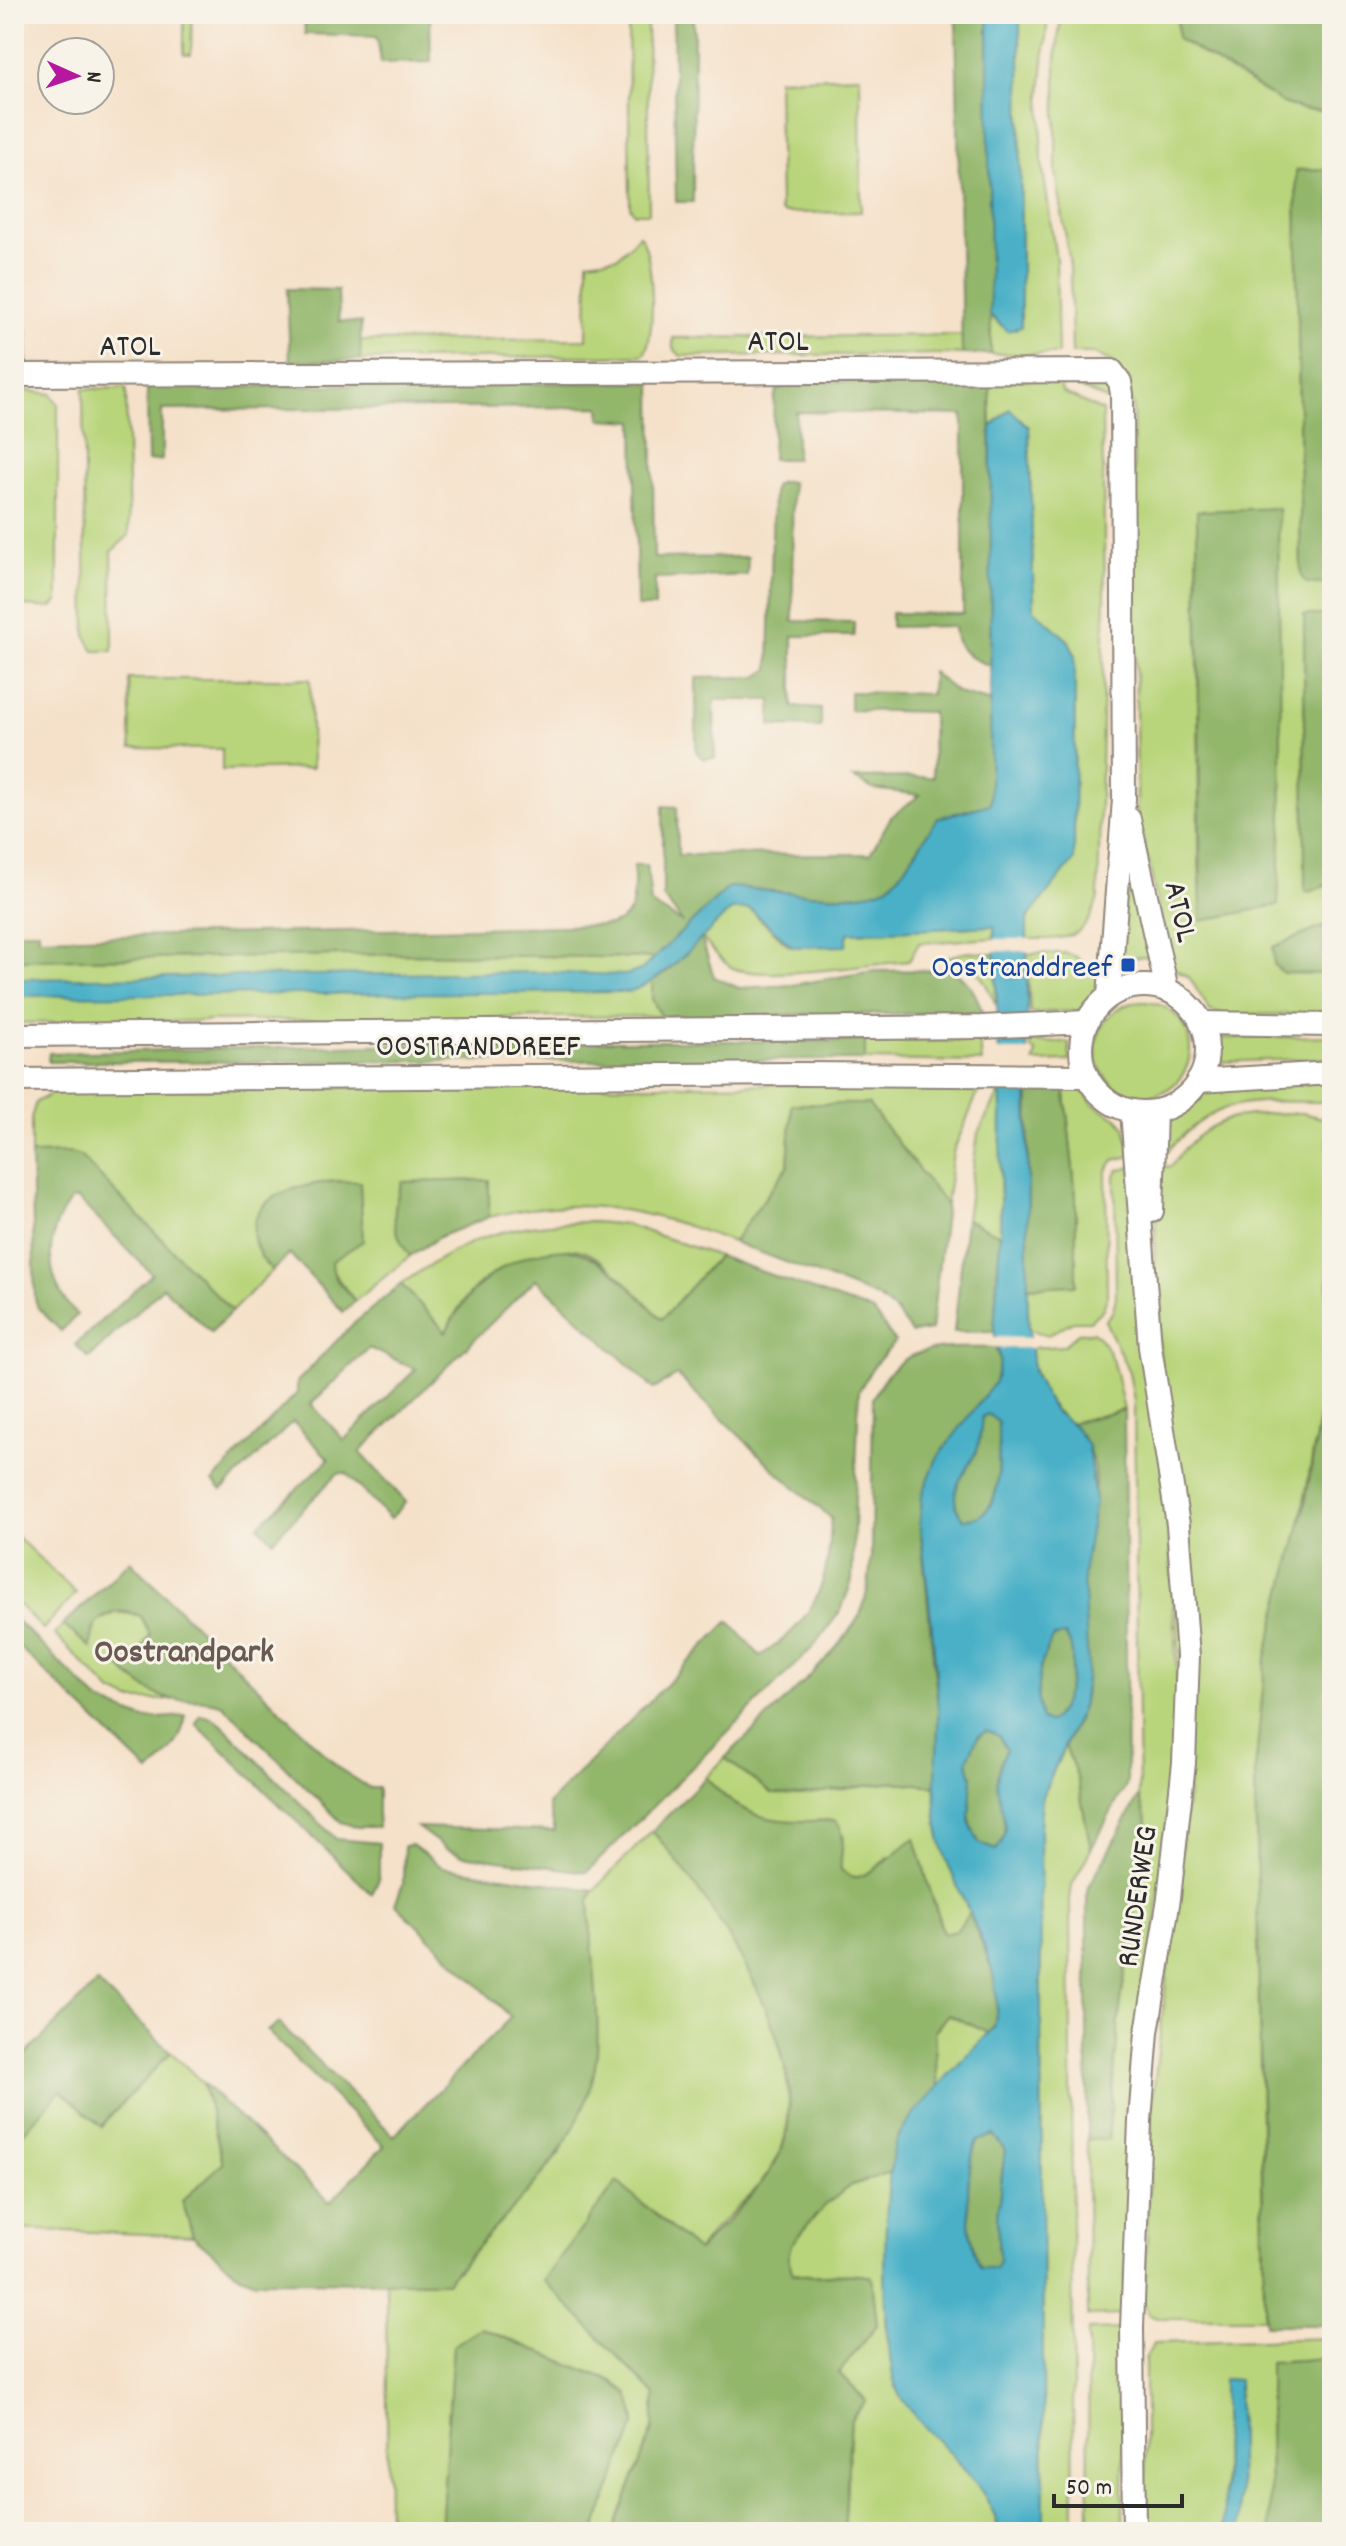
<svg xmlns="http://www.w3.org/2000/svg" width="1346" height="2546" font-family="Dekko,sans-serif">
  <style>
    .green { fill: #b9d57b; stroke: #728053; stroke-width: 2; fill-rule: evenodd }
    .forest { fill: #92b66b; stroke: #5e704b; stroke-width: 2; fill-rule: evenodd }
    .water { fill: #48b0c7; stroke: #3a6e79; stroke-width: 2; fill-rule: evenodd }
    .pier { fill: #f5e1c9 }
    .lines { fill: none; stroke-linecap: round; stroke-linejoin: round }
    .secondary-casing { stroke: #90867a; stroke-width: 26 }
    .secondary { stroke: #fff; stroke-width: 22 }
    .transit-dot { fill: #1a4fb4; stroke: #f7f3e8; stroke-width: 3 }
    .labels { text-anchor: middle; stroke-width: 6; stroke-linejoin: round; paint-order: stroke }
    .street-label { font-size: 32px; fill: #2b2b2b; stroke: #f7f3e8 }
    .transit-label { font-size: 32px; fill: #164399; stroke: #f7f3e8; text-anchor: end }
    .neighbourhood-label { font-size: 34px; font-weight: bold; fill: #6b5953; stroke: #f7f3e8 }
  </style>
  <rect width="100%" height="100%" fill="#f7f3e8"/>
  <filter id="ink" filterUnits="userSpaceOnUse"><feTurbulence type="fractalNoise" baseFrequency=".0125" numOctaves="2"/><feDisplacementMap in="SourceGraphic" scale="16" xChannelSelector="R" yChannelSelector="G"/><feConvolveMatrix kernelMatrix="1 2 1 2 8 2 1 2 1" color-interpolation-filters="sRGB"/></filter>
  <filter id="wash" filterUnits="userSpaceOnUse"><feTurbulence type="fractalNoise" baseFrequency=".006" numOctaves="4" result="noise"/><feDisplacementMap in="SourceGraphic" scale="32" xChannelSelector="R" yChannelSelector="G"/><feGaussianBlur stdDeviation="1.8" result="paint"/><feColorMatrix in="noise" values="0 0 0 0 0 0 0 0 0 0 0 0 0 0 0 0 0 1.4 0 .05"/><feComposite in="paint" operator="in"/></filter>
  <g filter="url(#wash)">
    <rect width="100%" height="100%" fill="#f5e1c9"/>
    <g class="green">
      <path d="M184,14H192L191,54H184Z"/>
      <path d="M628,14H647L649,213H634L630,207Z"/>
      <path d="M1020,14H1048L1041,94L1042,162L1056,260L1058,354H991L990,315L1001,326H1021Z"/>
      <path d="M1061,14H1177L1178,39L1283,103L1300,109L1332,112V169L1296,170L1301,576L1314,584H1332V615L1304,616L1305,889L1309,892L1332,883V923L1273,947L1283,973L1332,974V1014L1225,1015L1210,1011L1189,977L1172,968L1137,812L1133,405L1114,363L1093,353H1072L1070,265L1056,173V60ZM1197,511L1202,920L1199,863Z"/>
      <path d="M860,76L861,212L783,213L780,210L778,79Z"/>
      <path d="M639,235C654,248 657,340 643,355L360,360V341L587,339L588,261L618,257Z"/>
      <rect x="14" y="330" width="13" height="34"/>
      <path d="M962,335V354L681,356L673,348V338Z"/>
      <path d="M1074,377C1095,378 1111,380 1115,404L1074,385Z"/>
      <path d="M1059,378L1062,392L1102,411L1105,594L1098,898C1085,941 1067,939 1027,939V919L1074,860L1075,656L1069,641L1034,610L1029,428L1010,409L991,427L990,381Z"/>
      <path d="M126,388L129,535L112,551L113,651H94L86,636L83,389Z"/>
      <path d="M14,389L51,394L58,404V601L51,608L14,605Z"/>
      <path d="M129,679H310L312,768L222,770V749L131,748Z"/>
      <path d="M1131,863L1156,956L1117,959L1126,865Z"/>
      <path d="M749,909L789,946L848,933L994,926L995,938L919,943L909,961C873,964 759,982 731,967C720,961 710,946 701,937L731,910Z"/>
      <path d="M968,952L995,954L996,1005C985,979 975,961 947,957Z"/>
      <path d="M1064,953L1075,956L1101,979L1098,989L1079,1011L1030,1013L1027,954Z"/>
      <path d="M412,954L654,958L652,999L661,1016L14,1023V960Z"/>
      <circle cx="1143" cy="1049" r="47"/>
      <path d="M1332,1036V1058L1218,1062V1038Z"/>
      <path d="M865,1041H980L982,1062L865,1060Z"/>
      <path d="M1031,1042L1069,1043L1070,1061L1034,1062L1036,1052L1031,1049Z"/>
      <path d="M1332,1081V1102C1255,1103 1221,1090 1166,1153L1158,1154L1161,1128L1196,1102L1207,1088Z"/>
      <path d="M982,1083L953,1152L946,1205L868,1104H792L788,1166L733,1242C647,1209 580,1194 489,1217L488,1180L402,1182C392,1209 392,1233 410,1256L355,1301L332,1271L336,1181C310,1184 283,1188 262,1206L265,1264L273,1270L232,1311L80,1156L31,1154V1118L36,1102L53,1093L90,1089Z"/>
      <path d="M1064,1083L1079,1086L1093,1104L1117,1118L1125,1127L1131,1156L1114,1160L1106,1172L1107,1297L1103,1309L1090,1321H1073L1048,1335L1029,1330L1027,1287L1076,1284V1197Z"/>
      <path d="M1001,1090L1000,1235L966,1219L978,1133Z"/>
      <path d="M1302,1113L1327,1119L1331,1194L1325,1386L1255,1770L1264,2318H1158L1148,2315L1144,2302L1153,2096L1188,1790L1154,1264L1158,1167L1171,1166C1211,1112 1238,1114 1302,1113Z"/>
      <path d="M1131,1166L1169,1536L1177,1677V1735L1128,2164L1124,2315L1088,2316L1087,2139H1108L1120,2008L1147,1823L1139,1796L1134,1401L1129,1372L1105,1321L1113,1311L1116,1297L1115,1175L1118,1170Z"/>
      <path d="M594,1222L628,1225L718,1256L662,1319C643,1300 608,1259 583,1251C571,1247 559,1250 547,1253C499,1262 466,1286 446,1332L401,1284C472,1235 507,1223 594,1222Z"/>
      <path d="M1093,1332C1116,1349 1117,1384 1124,1410L1070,1423C1044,1403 1034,1381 1030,1348L1063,1346L1078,1333Z"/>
      <path d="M14,1534L76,1593L43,1629L14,1600Z"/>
      <path d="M117,1612L141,1616L150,1635L135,1659L117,1663L130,1678L172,1700H129L111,1691L54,1634L63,1625L90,1647L96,1622Z"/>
      <path d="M1065,1746L1077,1776L1091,1849L1072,1885L1070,1900L1074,2532H1044L1040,1827L1042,1796Z"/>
      <path d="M725,1758L755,1782L800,1795L894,1782L938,1786V1825L969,1913L956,1931L943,1934L934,1900L888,1856L870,1875L852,1878L841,1870L839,1855L844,1836L835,1820C780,1823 743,1823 706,1777Z"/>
      <path d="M652,1831C715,1902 817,2052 781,2150C766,2193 718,2215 697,2253C675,2293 662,2341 646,2383L655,2394L653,2429L613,2532H594L635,2424L628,2393L613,2381L481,2328L453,2346L441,2532H388L386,2282H447L561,2152L597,2052L589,1900L594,1890Z"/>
      <path d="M948,2014L989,2033L938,2089L934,2032Z"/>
      <path d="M171,2052L203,2083L223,2163L182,2201L193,2236L14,2229V2143L61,2090L101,2126Z"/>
      <path d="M890,2172L886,2330L900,2397L976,2481L991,2506L1000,2532H844L851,2419L866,2401L839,2373L877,2325L872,2277C844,2270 820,2280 792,2272L788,2258L791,2244L825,2205L852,2185Z"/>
      <path d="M1124,2329L1123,2532H1089L1088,2330Z"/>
      <path d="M1332,2338V2358L1269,2362L1270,2532H1240L1238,2381L1223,2379L1224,2532H1145V2359L1154,2343Z"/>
    </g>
    <g class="forest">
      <path d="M304,14H430L431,62L381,63L377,36L305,34Z"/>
      <path d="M673,14H694L693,202H676Z"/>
      <path d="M956,14H988L991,354H962Z"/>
      <path d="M1177,14H1332V112L1300,109L1283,103L1178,38Z"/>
      <path d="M1332,169V584L1306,583L1301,576L1296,170Z"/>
      <path d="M287,289L338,290L339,321L361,323L360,360L290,361Z"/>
      <path d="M990,381L992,666C971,660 954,650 954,626L891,627V613L963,614V415L796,412V459H772L774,398L777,390L790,382Z"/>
      <path d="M652,382L654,558L748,557L747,575L655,579V607H637L634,421L601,419L600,407L162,410V460L148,461L147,387Z"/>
      <path d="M780,482H792L793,621L854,622V636H793V707L821,709V727L771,726V700H714L715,758L703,759L696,751V678L757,677L769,669L773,496L774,486Z"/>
      <path d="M1278,508L1282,822L1278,905L1201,921L1197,511Z"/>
      <path d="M1304,615H1332V883L1309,892L1305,890Z"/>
      <path d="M932,672L958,693L992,702L990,804L938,818C923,838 909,868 890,884C866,906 763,889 729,887L654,958L412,954L14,960V931H39V938L610,925C640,917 633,890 634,865H647L651,904L683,923L663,897V806L677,807L678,855L870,854L891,817L920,795L873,789L853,778L933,777L932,712L850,710V692L931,694Z"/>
      <path d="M1332,923V974L1283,973L1274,965L1273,947Z"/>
      <path d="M701,937L714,977L739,988L792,985L873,971L949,970C967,975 978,996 982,1013L661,1016L652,999V980L668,971Z"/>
      <path d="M540,1041H865V1060L48,1062L49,1053Z"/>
      <path d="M1029,1082L1064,1083L1076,1197V1285L1027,1287Z"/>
      <path d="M1327,1102H1332V2325H1265L1255,1770L1266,1657L1305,1504L1325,1386L1331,1194Z"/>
      <path d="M792,1104H868L946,1205L931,1330L911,1333L897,1313L877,1297L733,1242L788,1166Z"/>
      <path d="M70,1153L80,1156L232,1311L211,1332L163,1287L89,1358L75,1345L152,1274L78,1199L71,1200C42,1237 45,1282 77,1315L61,1331L38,1308L35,1299L31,1154Z"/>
      <path d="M489,1180V1217L441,1236L410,1256C391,1231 391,1211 402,1182Z"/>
      <path d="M336,1181L360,1182L363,1241L331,1262L335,1278L355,1301L343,1312L290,1254L273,1270C263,1263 257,1251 254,1239C247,1193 303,1185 336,1181Z"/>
      <path d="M966,1219L1000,1235L994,1331L954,1332Z"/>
      <path d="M566,1249C606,1254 634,1293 662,1319L718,1256L874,1312L895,1342L872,1368L859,1391L852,1581L841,1610L815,1645L587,1872L462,1855L447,1849L417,1827L555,1831L548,1804L729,1621L760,1656C816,1621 830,1582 831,1518L776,1471L677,1375L654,1389L536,1279L360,1452L406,1502L390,1519L346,1473H338L273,1540L258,1526L329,1459L293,1422L222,1490L213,1481L297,1393V1382L351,1326L401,1284L446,1332C470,1283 512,1251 566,1249ZM369,1348L416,1369L344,1440L311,1404Z"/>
      <path d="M995,1348L1000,1360L995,1382L978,1407L920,1524L938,1708V1786L894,1782L800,1795L772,1794L725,1758C759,1724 841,1653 860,1614C868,1597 869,1578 871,1560L873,1398C899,1341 940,1348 995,1348Z"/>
      <path d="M1124,1410L1127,1783L1091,1849L1077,1776L1065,1746C1071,1733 1079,1719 1082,1706C1093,1663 1081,1620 1083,1576C1085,1528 1115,1462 1070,1423Z"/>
      <path d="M988,1414L998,1422C997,1454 1009,1521 962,1519C942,1491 968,1474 977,1449C981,1439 980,1427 982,1417Z"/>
      <path d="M130,1561L340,1769L370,1788H378V1827H357L341,1822L223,1705C208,1699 193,1701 177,1700C155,1699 131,1678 116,1663L135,1659L150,1635L141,1616C115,1605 88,1617 91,1648L63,1625Z"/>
      <path d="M14,1618L99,1701L144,1719L185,1716C183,1741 166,1757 150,1773L14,1642Z"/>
      <path d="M1065,1635C1081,1653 1068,1708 1051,1723L1041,1720C1034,1693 1038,1660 1054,1637Z"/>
      <path d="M200,1715L213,1718L222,1725L336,1839L379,1843V1879L372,1894L196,1724Z"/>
      <path d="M988,1730L999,1736L1006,1750C1003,1756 1000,1762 999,1768C993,1794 1017,1828 996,1850L979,1843C967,1827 961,1767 970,1748C974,1740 980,1735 988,1730Z"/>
      <path d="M706,1777C743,1823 780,1823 835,1820C849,1834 839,1852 841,1870L852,1878C876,1874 894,1852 915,1838L943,1934L956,1931L969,1913C980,1941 1015,2008 989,2033L948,2014L934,2032L938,2089L898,2137L890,2172L852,2185L825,2205L791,2244L788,2258L793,2273C820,2280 844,2270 872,2277L877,2325L839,2373L866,2401L851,2419L844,2532H613L653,2429L655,2395L543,2280L617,2182L698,2251C725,2221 763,2190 780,2153C822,2060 711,1898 652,1831Z"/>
      <path d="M1139,1796L1147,1822L1120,2008L1108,2139H1087V1890Z"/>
      <path d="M412,1845L442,1867L594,1890L589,1900C591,1946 600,2009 597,2052C589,2150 503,2211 447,2282L254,2281L240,2276L193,2236L182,2201L223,2163L203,2083L330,2202L384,2146L267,2031L279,2023L394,2136L511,2017L395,1904L403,1884L404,1846Z"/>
      <path d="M97,1983L171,2052L101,2126L61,2090L14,2143V2051L22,2058Z"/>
      <path d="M993,2135L1005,2150L997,2216L999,2260L996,2268H981C965,2239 964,2171 977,2141Z"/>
      <path d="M481,2328L613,2382C629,2394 635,2403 635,2424L594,2532H441L453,2346Z"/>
      <path d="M1332,2358V2532H1270L1269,2362Z"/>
    </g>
    <g class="water">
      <path d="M988,14H1020L1021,327L1008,331L990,315Z"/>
      <path d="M1010,409L1029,427L1034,610L1069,641L1075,656L1074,860L1027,919L1028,1316L1033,1372L1053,1410L1075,1427L1088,1446L1095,1501L1083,1575L1088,1666L1082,1707L1042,1796L1040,1827L1044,2532H1000C985,2473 932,2444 900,2396C880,2366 881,2171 898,2138C913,2109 969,2053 994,2028C1010,1958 948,1894 938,1827C932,1790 939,1749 938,1711C936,1649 927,1586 920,1524L922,1495L937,1458L995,1382L1000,1360L994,1331L1000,1235L1001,1111L994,926L848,933L846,946L793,947L750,909L731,910C698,939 670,978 629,992L14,996V979L535,972L625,975L641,970L729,887C763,889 866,906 890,884C909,868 923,838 938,818L990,804L991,427ZM988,1414L998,1422C997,1454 1009,1521 963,1519C942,1491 967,1474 977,1449C981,1440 980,1427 982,1417ZM1065,1635C1081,1653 1068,1709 1050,1722L1041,1720C1034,1693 1038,1660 1054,1637ZM987,1731L999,1736L1006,1750C1002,1760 997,1770 997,1781C997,1804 1015,1830 996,1850L979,1843L969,1821L972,1776L967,1761L978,1736ZM994,2135L1005,2150L997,2216L999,2260L996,2268H981C965,2239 964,2171 977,2141Z"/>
      <path d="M1223,2379L1238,2380L1240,2532H1224Z"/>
    </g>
    <g class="pier">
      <rect x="991" y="939" width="40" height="12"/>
      <path d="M996,1051H1030V1084H997Z"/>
      <path d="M990,1337L1034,1338V1348H991Z"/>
    </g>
  </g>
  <g filter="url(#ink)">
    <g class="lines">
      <defs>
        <g id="secondary">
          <path d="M14,375L1112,371L1120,382L1122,394L1124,799L1109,996"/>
          <path d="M1129,819L1167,990"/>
          <circle cx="1144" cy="1049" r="63"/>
          <path d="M1201,1023L1332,1025"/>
          <path d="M14,1035L982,1027L1087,1022"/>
          <path d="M14,1080L802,1074L1087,1076"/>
          <path d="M1198,1081L1332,1073"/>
          <path d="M1132,1111L1150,1347L1178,1525L1188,1656L1184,1763L1169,1898L1147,2032L1140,2121L1132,2327L1134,2532"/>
          <path d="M1152,1211L1155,1111"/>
        </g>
      </defs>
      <use href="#secondary" class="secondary-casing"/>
      <use href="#secondary" class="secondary"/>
    </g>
  </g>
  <rect class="transit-dot" x="1120" y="957" width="16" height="16" rx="4"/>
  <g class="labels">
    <g class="street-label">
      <text x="778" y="350">ATOL</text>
      <text x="130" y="355">ATOL</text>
      <text transform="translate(1183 911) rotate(77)" y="11">ATOL</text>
      <text x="478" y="1055">OOSTRANDDREEF</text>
      <text transform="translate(1135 1896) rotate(-82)" y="11">RUNDERWEG</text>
    </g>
    <g class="transit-label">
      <text x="1112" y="976">Oostranddreef</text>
    </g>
    <g class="neighbourhood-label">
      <text x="184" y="1661">Oostrandpark</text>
    </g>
  </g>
  <rect width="1346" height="2546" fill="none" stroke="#f7f3e8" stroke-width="48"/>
  <g transform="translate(76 76) rotate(93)"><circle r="38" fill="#f7f3e8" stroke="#a5a39c" stroke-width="2"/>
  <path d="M0-6L14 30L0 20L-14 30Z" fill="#b5179e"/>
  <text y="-12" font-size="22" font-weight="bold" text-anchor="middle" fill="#2b2b2b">N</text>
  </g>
  <path d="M1054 2494v12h128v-12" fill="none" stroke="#2b2b2b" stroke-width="4"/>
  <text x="1066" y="2494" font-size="24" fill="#2b2b2b" stroke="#f7f3e8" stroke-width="6" paint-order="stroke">50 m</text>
</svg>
